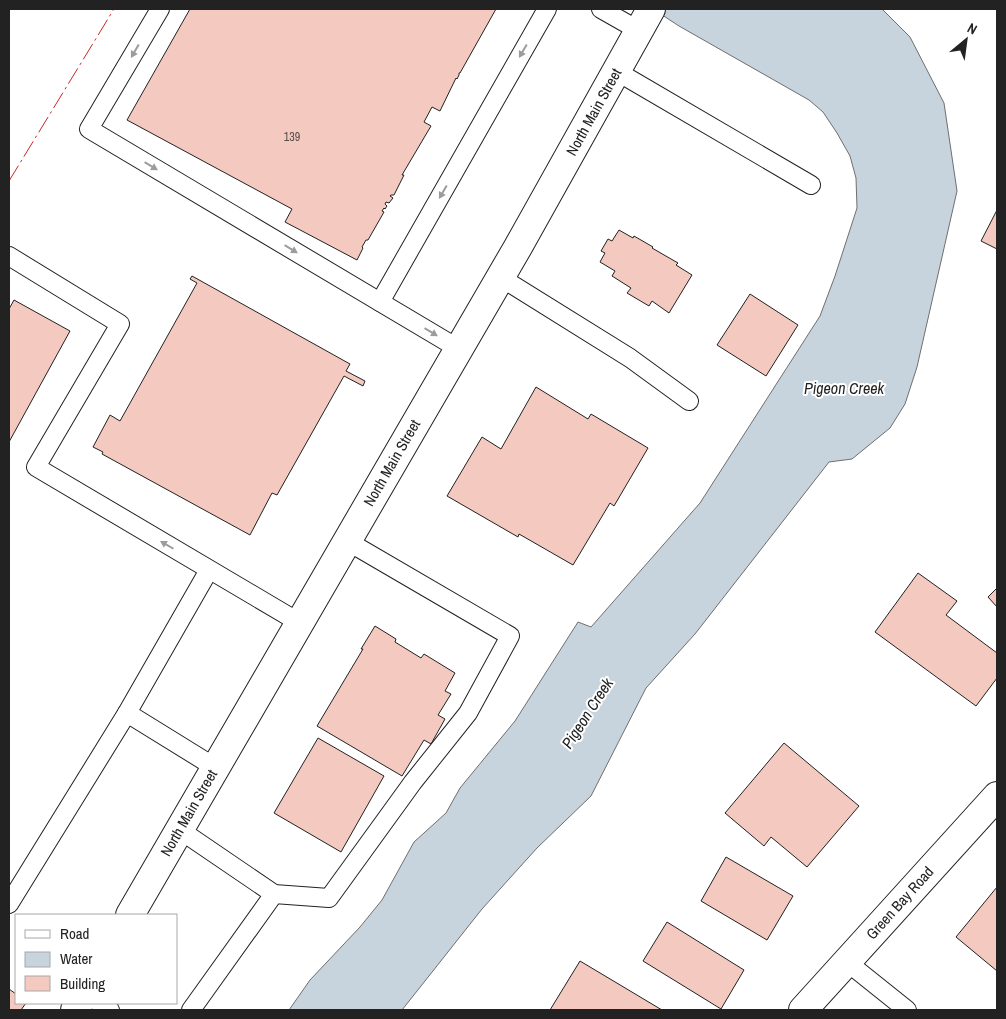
<svg xmlns="http://www.w3.org/2000/svg" width="1006" height="1019" font-family="'Archivo Narrow',sans-serif">
  <style>
    .water { fill: #c7d3dd; stroke: #6f6f6f }
    .building { fill: #f3c9c0; stroke: #222 }
    .lines { fill: none; stroke-linecap: round; stroke-linejoin: round }
    .lane-casing { stroke: #222; stroke-width: 20 }
    .secondary-casing { stroke: #222; stroke-width: 30 }
    .lane { stroke: #fff; stroke-width: 18 }
    .secondary { stroke: #fff; stroke-width: 28 }
    .power { stroke: #c62828; stroke-width: 1; stroke-dasharray: 18 4 2.5 4; stroke-linecap: butt }
    .oneway { fill: #9c9c9c }
    .labels { text-anchor: middle; stroke-width: 4; stroke-linejoin: round; paint-order: stroke }
    .number-label { font-size: 12px; fill: #564c4a }
    .street-label { font-size: 15px; fill: #222; stroke: #fff }
    .water-label { font-size: 16px; font-style: italic; fill: #222; stroke: #fff }
  </style>
  <rect width="100%" height="100%" fill="#fff"/>
  <path class="water" d="M653,9H882L910,37L944,103L957,191L917,367L905,404L890,428L852,459L829,462L695,634L646,688L591,796L537,848L482,909L402,1010H289L310,980L360,927L382,900L414,842L446,813L460,788L515,721L578,622L591,627L700,503L820,316L835,276L857,208L856,178L850,156L837,133L823,112L809,100L679,26Z"/>
  <g class="building">
    <path d="M190,9H496L460,73H459V75L457,79L456,78L440,111L432,107L424,122L431,126L402,175H404L394,195H391L390,196L393,198L389,203L386,202L385,204L387,206L385,209L384,208L382,211L384,212L368,240H366L362,247L363,248L357,260L285,222L292,209L127,120Z"/>
    <path d="M997,210V249L981,241Z"/>
    <path d="M619,230L633,238L634,236L653,247L652,248L678,263L676,265L692,275L669,313L652,301L649,306L627,293L631,288L612,276L615,271L600,262L605,253L601,251L608,239L612,241Z"/>
    <path d="M192,276L350,364L346,371L365,381L363,386L344,376L277,495L272,493L250,535L102,454L103,452L93,447L110,415L120,421L197,283L190,279Z"/>
    <path d="M750,294L798,325L766,376L717,345Z"/>
    <path d="M14,300L70,331L9,442V309Z"/>
    <path d="M536,387L588,419L591,414L648,448L614,506L610,503L573,565L519,534L518,537L447,496L482,437L501,449Z"/>
    <path d="M918,573L957,601L946,615L997,653V678L976,706L875,632Z"/>
    <path d="M997,588V607L988,597Z"/>
    <path d="M375,626L396,639L395,642L421,658L424,654L455,673L445,691L451,694L438,715L445,719L431,744L424,740L402,776L317,726L363,649H361Z"/>
    <path d="M318,738L384,776L341,852L274,813Z"/>
    <path d="M784,743L859,806L807,867L771,837L764,846L725,813Z"/>
    <path d="M726,857L793,896L767,940L701,901Z"/>
    <path d="M997,887V971L956,937Z"/>
    <path d="M667,922L744,970L721,1009L643,961Z"/>
    <path d="M580,961L662,1010H550Z"/>
    <path d="M9,989L16,994V1003H26L21,1010H9Z"/>
  </g>
  <g class="lines">
    <defs>
      <g id="lane">
        <path d="M160,9L89,129L459,349"/>
        <path d="M601,9L638,30"/>
        <path d="M616,71L811,185"/>
        <path d="M9,256L120,324L36,467L300,623"/>
        <path d="M500,277L630,358L689,401"/>
        <path d="M380,302L547,9"/>
        <path d="M209,570L127,713L216,768"/>
        <path d="M180,830L274,894L329,898L413,782L468,713L510,636L347,541"/>
        <path d="M9,904L127,713"/>
        <path d="M847,962L907,1010"/>
        <path d="M99,1003L110,1010"/>
        <path d="M191,1010L274,894"/>
      </g>
      <g id="secondary">
        <path d="M130,915L518,247L651,9"/>
        <path d="M75,1010L79,1003"/>
        <path d="M803,1010L997,796"/>
      </g>
    </defs>
    <use href="#lane" class="lane-casing"/>
    <use href="#secondary" class="secondary-casing"/>
    <use href="#lane" class="lane"/>
    <use href="#secondary" class="secondary"/>
    <path class="power" d="M9,181L114,9"/>
  </g>
  <defs><path id="oneway-solid" d="M-6-.8H1V-3.2L6.5 0L1 3.2V.8H-6Z" transform="scale(1.25)"/></defs>
  <g class="oneway">
    <use href="#oneway-solid" transform="translate(135 51) rotate(120)"/>
    <use href="#oneway-solid" transform="translate(523 51) rotate(120)"/>
    <use href="#oneway-solid" transform="translate(151 166) rotate(31)"/>
    <use href="#oneway-solid" transform="translate(443 192) rotate(120)"/>
    <use href="#oneway-solid" transform="translate(291 249) rotate(31)"/>
    <use href="#oneway-solid" transform="translate(431 332) rotate(31)"/>
    <use href="#oneway-solid" transform="translate(167 545) rotate(-150)"/>
  </g>
  <g class="labels">
    <g class="number-label">
      <text x="292" y="141">139</text>
    </g>
    <g class="street-label">
      <text transform="translate(594 112) rotate(-61)" y="5">North Main Street</text>
      <text transform="translate(392 463) rotate(-60)" y="5">North Main Street</text>
      <text transform="translate(189 813) rotate(-60)" y="5">North Main Street</text>
      <text transform="translate(900 903) rotate(-48)" y="5">Green Bay Road</text>
    </g>
    <g class="water-label">
      <text x="844" y="394">Pigeon Creek</text>
      <text transform="translate(587 713) rotate(-57)" y="6">Pigeon Creek</text>
    </g>
  </g>
  <rect width="1006" height="1019" fill="none" stroke="#222222" stroke-width="20"/>
  <rect x="15" y="914" width="162" height="90" fill="#ffffff" stroke="#a7a7a7"/>
  <rect x="25" y="930" width="25" height="8" fill="#ffffff" stroke="#a7a7a7"/>
  <text x="60" y="939" font-size="15" fill="#222222">Road</text>
  <rect x="25" y="952" width="25" height="15" fill="#c7d3dd" stroke="#a7a7a7"/>
  <text x="60" y="964" font-size="15" fill="#222222">Water</text>
  <rect x="25" y="976" width="25" height="15" fill="#f3c9c0" stroke="#a7a7a7"/>
  <text x="60" y="989" font-size="15" fill="#222222">Building</text>
  <g transform="translate(966 40) rotate(29)" stroke="#ffffff" stroke-width="4" paint-order="stroke">
  <path d="M0-4L9 19L0 12L-9 19Z" fill="#222222"/>
  <text y="-8" font-size="14" font-weight="bold" text-anchor="middle" fill="#222222">N</text>
  </g>
</svg>
